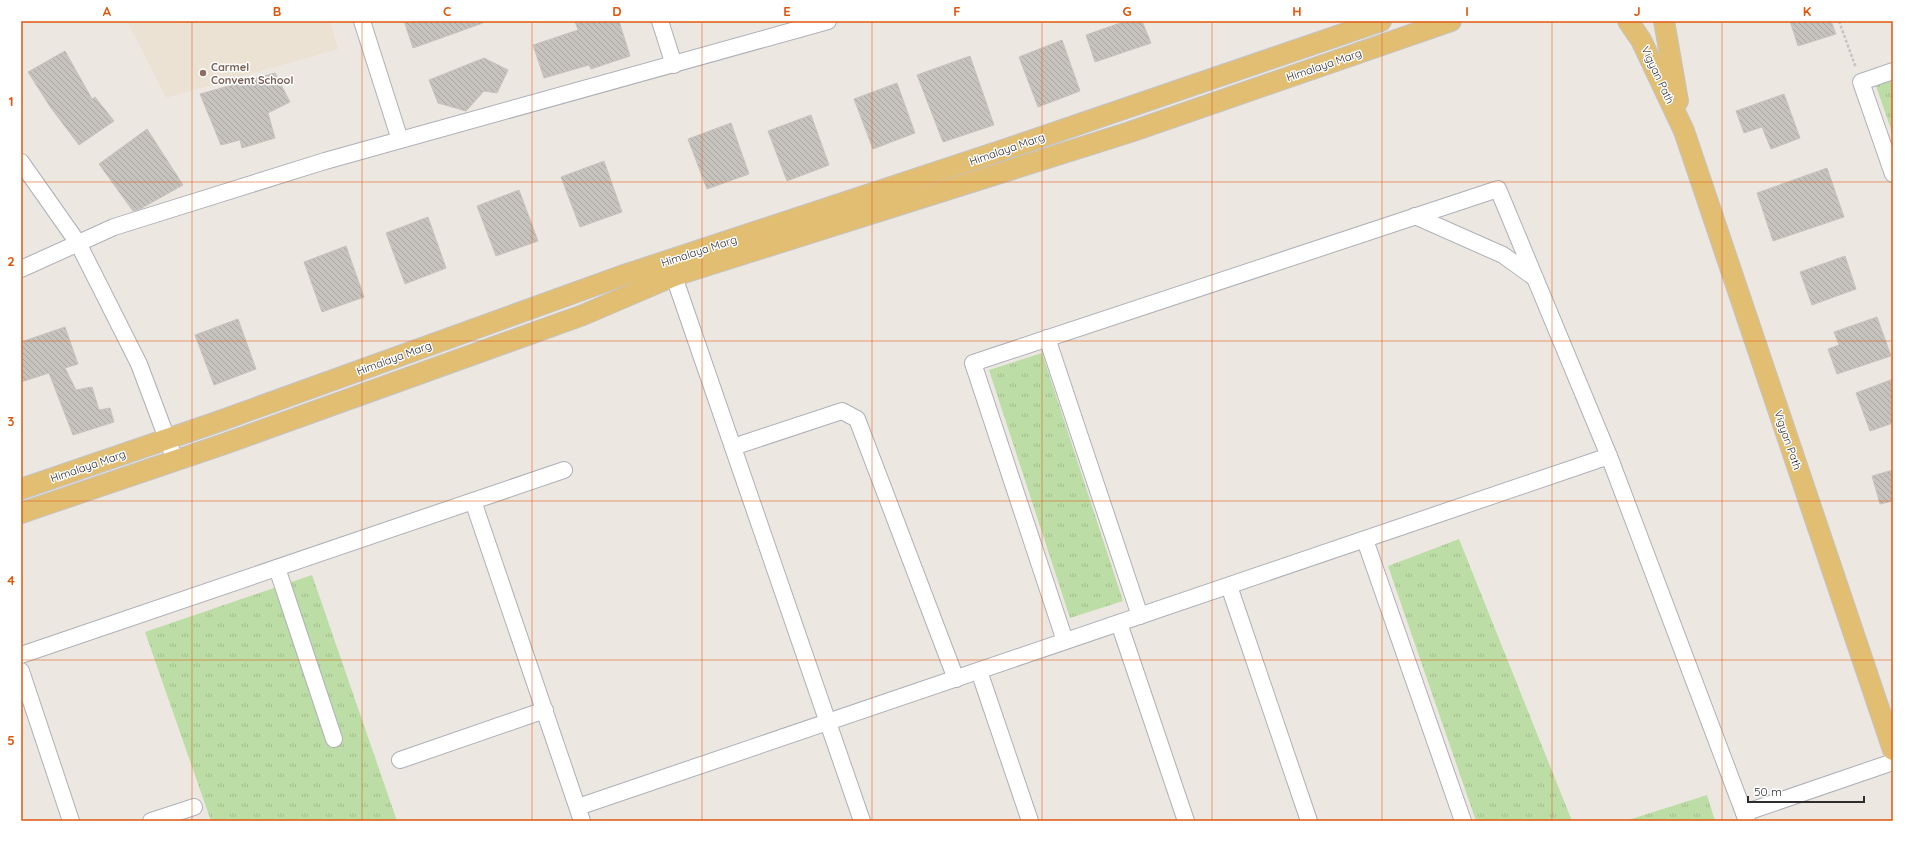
<svg xmlns="http://www.w3.org/2000/svg" width="1914" height="842" font-family="Quicksand,sans-serif">
  <style>
    .education { fill: #ece2d3 }
    .park { fill: url(#park-tufts) }
    .building { fill: url(#building-back-hatch); stroke: #c8c3bb }
    .lines { fill: none; stroke-linecap: round; stroke-linejoin: round }
    .minor-casing { stroke: #aeb0b8; stroke-width: 18 }
    .major-casing { stroke: #c4c4c4; stroke-width: 22 }
    .path { stroke: #c4c4c4; stroke-width: 2.5; stroke-dasharray: 3 2; stroke-linecap: butt }
    .minor { stroke: #fff; stroke-width: 16 }
    .major { stroke: #e2be72; stroke-width: 20 }
    .grid { fill: none; stroke: #df570e; stroke-width: 1; stroke-opacity: 0.55 }
    .education-dot { fill: #8d6e63; stroke: #fff; stroke-width: 1.5 }
    .labels { text-anchor: middle; stroke-width: 3; stroke-linejoin: round; paint-order: stroke }
    .street-label { font-size: 11px; fill: #2d2d2d; stroke: #fff }
    .education-label { font-size: 11px; font-weight: bold; fill: #785e54; stroke: #fff; text-anchor: start }
    .neatline { fill: none; stroke: #df570e; stroke-width: 1.5 }
    .grid-label { font-size: 13px; text-anchor: middle; font-weight: bold; fill: #df570e }
  </style>
  <defs>
    <pattern id="park-tufts" width="24" height="20" patternUnits="userSpaceOnUse"><rect width="24" height="20" fill="#bcdda5"/><path d="M3 7l-1-3M5 7V3M7 7l1-3M15 17l-1-3M17 17v-4M19 17l1-3" fill="none" stroke="#a2be8e"/></pattern>
    <pattern id="building-back-hatch" width="6" height="6" patternUnits="userSpaceOnUse"><rect width="6" height="6" fill="#c6c2bd"/><path d="M-1 5l2 2M0 0l6 6M5-1l2 2" fill="none" stroke="#aaa7a3"/></pattern>
  </defs>
  <rect width="100%" height="100%" fill="#ede7e2"/>
  <path class="education" d="M127,21H330L338,49L166,98Z"/>
  <g class="park">
    <path d="M1893,80V135L1876,86Z"/>
    <path d="M1042,353L1123,601L1070,618L989,370Z"/>
    <path d="M1459,539L1572,821H1476L1388,566Z"/>
    <path d="M312,575L397,821H211L145,632Z"/>
    <path d="M1707,795L1715,821H1625Z"/>
  </g>
  <g class="building">
    <path d="M404,21H483V23L413,48Z"/>
    <path d="M575,21H619L630,56L591,69L589,65L544,78L533,45L578,30Z"/>
    <path d="M1126,21H1142L1151,43L1095,62L1086,35Z"/>
    <path d="M1790,21H1831L1836,34L1798,46Z"/>
    <path d="M1062,40L1080,91L1038,107L1019,57Z"/>
    <path d="M65,51L92,99L95,97L114,121L79,145L51,108L28,72Z"/>
    <path d="M970,56L994,125L943,142L917,75Z"/>
    <path d="M484,58L508,70L497,93L484,91L466,111L438,103L429,80Z"/>
    <path d="M275,73L290,102L268,113L275,138L242,148L240,140L221,145L200,94Z"/>
    <path d="M897,83L915,133L873,149L854,99Z"/>
    <path d="M1784,94L1800,138L1771,149L1762,127L1744,133L1736,111Z"/>
    <path d="M811,115L829,165L787,181L768,131Z"/>
    <path d="M731,123L749,174L707,189L688,139Z"/>
    <path d="M147,129L183,185L140,209L133,211L99,164Z"/>
    <path d="M604,161L622,212L580,227L561,177Z"/>
    <path d="M1827,168L1844,217L1773,241L1757,193Z"/>
    <path d="M519,190L538,241L496,256L477,206Z"/>
    <path d="M428,217L446,268L405,284L386,233Z"/>
    <path d="M346,246L364,297L322,312L304,262Z"/>
    <path d="M1845,256L1856,289L1812,305L1800,272Z"/>
    <path d="M1877,317L1891,356L1837,374L1828,349L1839,345L1834,332Z"/>
    <path d="M238,319L256,369L214,385L195,335Z"/>
    <path d="M65,327L78,364L65,368L76,390L92,387L99,410L110,408L114,422L73,435L49,373L21,382V342Z"/>
    <path d="M1893,379V423L1870,431L1856,393Z"/>
    <path d="M1893,470V501L1880,504L1872,476Z"/>
  </g>
  <g class="lines">
    <defs>
      <g id="minor">
        <path d="M362,21L400,140"/>
        <path d="M660,21L674,65"/>
        <path d="M1893,71L1861,82L1893,174"/>
        <path d="M21,162L78,243L139,364L175,460"/>
        <path d="M1415,216L1503,255L1535,278"/>
        <path d="M670,265L862,821"/>
        <path d="M21,269L114,227L325,161L828,21"/>
        <path d="M1047,338L1140,616"/>
        <path d="M733,447L842,411L857,419L956,679"/>
        <path d="M473,501L582,821"/>
        <path d="M1365,540L1463,821"/>
        <path d="M277,568L334,739"/>
        <path d="M1229,586L1309,821"/>
        <path d="M1119,623L1186,821"/>
        <path d="M1065,641L973,363L1498,189L1609,456L1747,821"/>
        <path d="M21,655L564,470"/>
        <path d="M21,671L71,821"/>
        <path d="M979,671L1030,821"/>
        <path d="M400,760L545,710"/>
        <path d="M578,807L1609,456"/>
        <path d="M1744,813L1893,762"/>
        <path d="M151,821L194,807"/>
      </g>
      <g id="major">
        <path d="M1628,21L1641,40L1684,131L1893,750"/>
        <path d="M1664,21L1678,101"/>
        <path d="M21,489L214,423L621,276L1024,143L1381,21"/>
        <path d="M21,513L224,444L583,315L674,276L1130,132L1451,21"/>
      </g>
    </defs>
    <use href="#minor" class="minor-casing"/>
    <use href="#major" class="major-casing"/>
    <path class="path" d="M1839,21L1856,68"/>
    <use href="#minor" class="minor"/>
    <use href="#major" class="major"/>
  </g>
  <path class="grid" d="M192,21V821M362,21V821M532,21V821M702,21V821M872,21V821M1042,21V821M1212,21V821M1382,21V821M1552,21V821M1722,21V821M21,182H1893M21,341H1893M21,501H1893M21,660H1893"/>
  <circle class="education-dot" cx="203" cy="73" r="4"/>
  <g class="labels">
    <g class="street-label">
      <text transform="translate(1324 65) rotate(-19)" y="4">Himalaya Marg</text>
      <text transform="translate(1658 75) rotate(65)" y="4">Vigyan Path</text>
      <text transform="translate(1007 149) rotate(-19)" y="4">Himalaya Marg</text>
      <text transform="translate(699 251) rotate(-18)" y="4">Himalaya Marg</text>
      <text transform="translate(394 358) rotate(-20)" y="4">Himalaya Marg</text>
      <text transform="translate(1788 440) rotate(71)" y="4">Vigyan Path</text>
      <text transform="translate(88 466) rotate(-19)" y="4">Himalaya Marg</text>
    </g>
    <g class="education-label">
      <text x="211" y="71">Carmel<tspan x="211" dy="13">Convent School</tspan></text>
    </g>
  </g>
  <rect width="1914" height="842" fill="none" stroke="#ffffff" stroke-width="44"/>
  <path d="M1748 796v6h116v-6" fill="none" stroke="#2d2d2d" stroke-width="2"/>
  <text x="1754" y="796" font-size="12" fill="#2d2d2d" stroke="#ffffff" stroke-width="3" paint-order="stroke">50 m</text>
  <rect x="22" y="22" width="1870" height="798" class="neatline"/>
  <g class="grid-label">
    <text x="107" y="16">A</text>
    <text x="277" y="16">B</text>
    <text x="447" y="16">C</text>
    <text x="617" y="16">D</text>
    <text x="787" y="16">E</text>
    <text x="957" y="16">F</text>
    <text x="1127" y="16">G</text>
    <text x="1297" y="16">H</text>
    <text x="1467" y="16">I</text>
    <text x="1637" y="16">J</text>
    <text x="1807" y="16">K</text>
    <text x="11" y="106">1</text>
    <text x="11" y="266">2</text>
    <text x="11" y="426">3</text>
    <text x="11" y="585">4</text>
    <text x="11" y="745">5</text>
  </g>
</svg>
